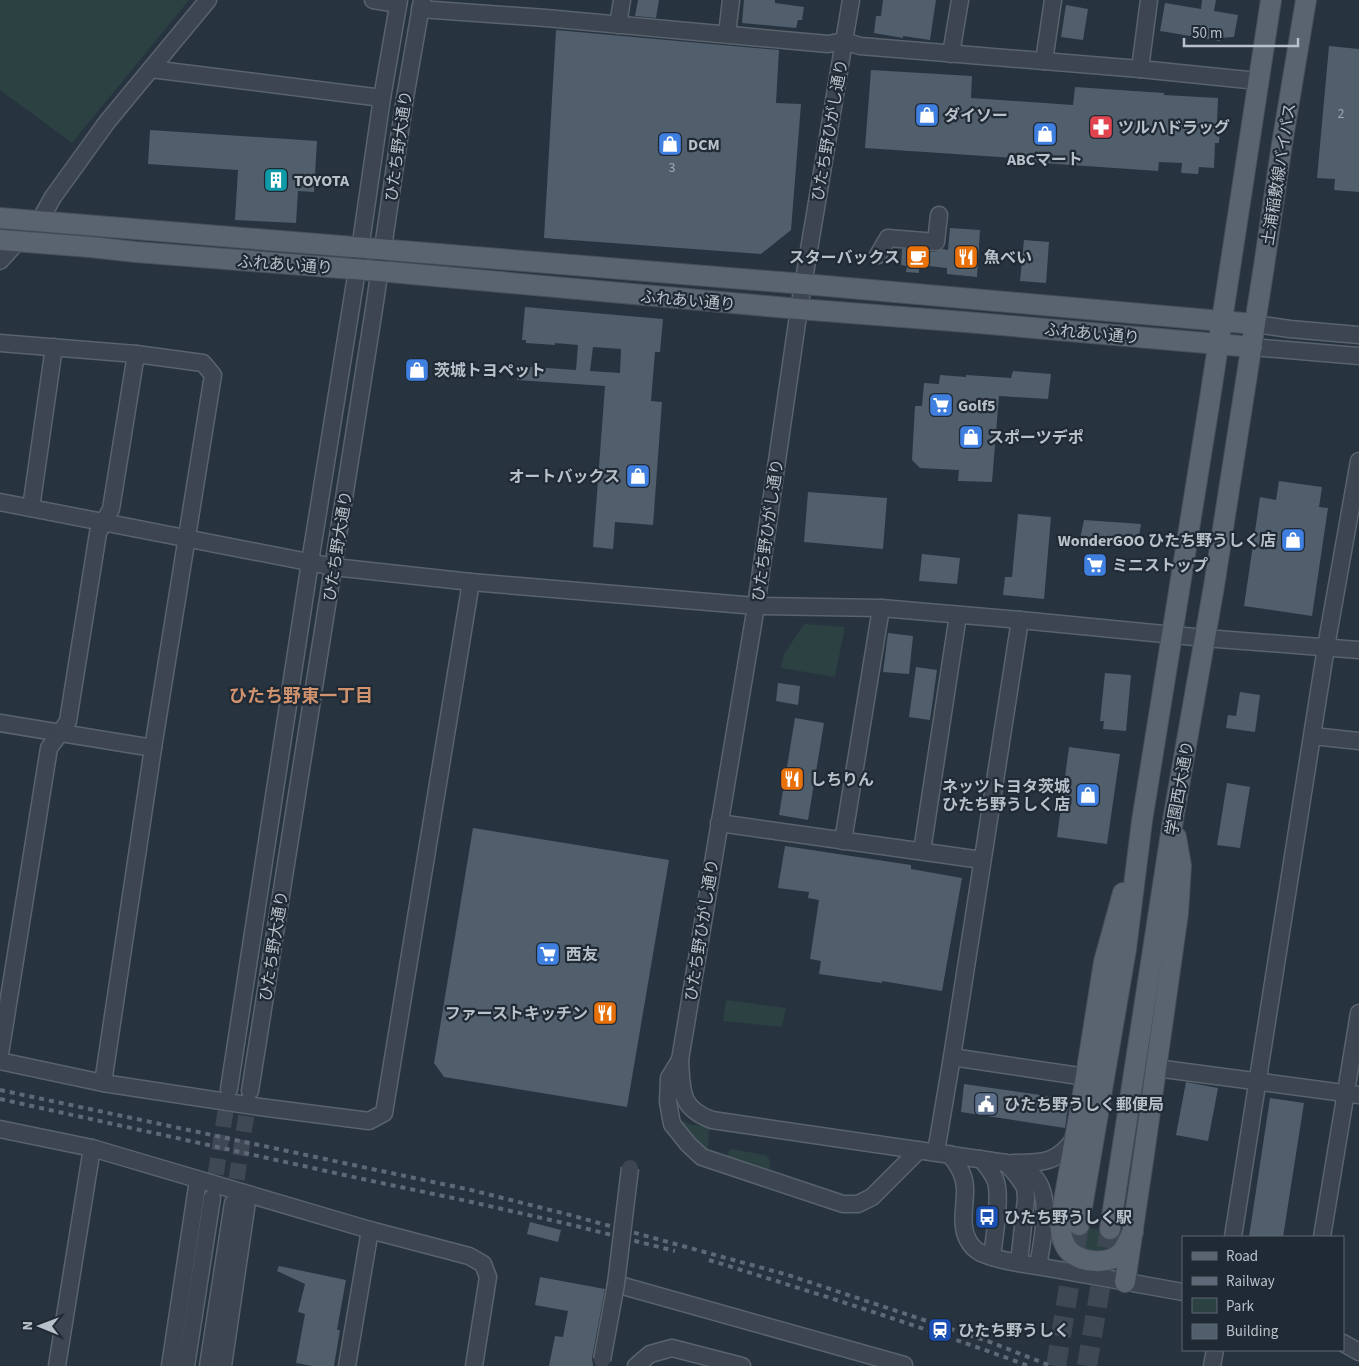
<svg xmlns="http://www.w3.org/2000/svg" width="1359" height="1366" font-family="'Source Sans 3','Noto Sans JP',sans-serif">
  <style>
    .green { fill: #2b4142 }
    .building { fill: #515e6b; fill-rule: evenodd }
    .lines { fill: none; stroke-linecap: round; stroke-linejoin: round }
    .minor-tunnel { stroke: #3e4855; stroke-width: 16; stroke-dasharray: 16 8; stroke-linecap: butt }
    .major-tunnel { stroke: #3e4855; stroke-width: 20; stroke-dasharray: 20 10; stroke-linecap: butt }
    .minor-casing { stroke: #59636d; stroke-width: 19 }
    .major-casing { stroke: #454e59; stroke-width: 22 }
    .minor { stroke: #3c4550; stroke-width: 16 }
    .major { stroke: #5a6470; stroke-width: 20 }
    .rail { stroke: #5e6977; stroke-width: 4; stroke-dasharray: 5 5; stroke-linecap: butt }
    .minor-bridge-casing { stroke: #59636d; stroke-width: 19; stroke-linecap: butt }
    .minor-bridge { stroke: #3c4550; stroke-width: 16 }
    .labels { text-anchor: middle; stroke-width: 4.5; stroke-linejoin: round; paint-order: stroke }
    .number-label { font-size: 14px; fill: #9ea8b2 }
    .poi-label { font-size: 16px; font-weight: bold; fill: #b8c0ca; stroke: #202a35; text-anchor: start }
    .street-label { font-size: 16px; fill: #b8c0ca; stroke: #202a35 }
    .neighbourhood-label { font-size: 18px; font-weight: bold; fill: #d0936e; stroke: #202a35 }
  </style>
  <rect width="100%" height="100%" fill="#283340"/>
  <g class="green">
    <path d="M0,0H189L72,143L0,90Z"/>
    <path d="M804,624L845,627L835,677L781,668L784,654Z"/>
    <path d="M726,1000L786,1008L782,1027L723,1021Z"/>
    <path d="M683,1120L688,1124L709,1127L708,1150L701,1148L682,1123Z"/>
    <path d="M731,1149L765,1155C771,1159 771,1162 769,1169L764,1171L726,1158L728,1152Z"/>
    <path d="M1067,1225L1124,1233C1112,1251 1089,1261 1074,1240C1071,1236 1069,1230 1067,1225Z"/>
  </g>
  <g class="building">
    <path d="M638,0H659L656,18L635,16Z"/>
    <path d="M744,0H775V3L804,7L802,20H798L796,28L742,23Z"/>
    <path d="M883,0H936L930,40L903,36V38L874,33L876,16H881Z"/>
    <path d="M1202,0H1216L1214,11L1238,15L1234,37L1220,38V41L1160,31L1165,3L1201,9Z"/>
    <path d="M1066,5L1088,9L1083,40L1061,37Z"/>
    <path d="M556,30L779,50L776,103L801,104L791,230L761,254L544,238Z"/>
    <path d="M1329,46L1359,49V192L1334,190L1335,179L1317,178Z"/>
    <path d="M871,70L972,76L971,98L1073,105L1075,87L1164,93V95L1218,98L1217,123H1220L1219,143H1215L1214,168L1199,167L1198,174L1181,173L1182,163L1159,162L1158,171L1028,162V159L865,148Z"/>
    <path d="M150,130L317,141L314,192L298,191L296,223L235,220L238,170L148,164Z"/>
    <path d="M950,228L980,230L977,277L947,274V268L919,265V273L906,272L907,266L901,265L902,249L935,252L942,249L948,250Z"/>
    <path d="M1024,240L1049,242L1046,283L1020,281Z"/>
    <path d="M525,307L663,319L660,352H655L651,401L662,402L653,525L615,522L613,549L593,547L605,386L517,380L518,366L576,370L578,345L555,343V345L526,343V340H522ZM593,347L621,349L620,373L590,371Z"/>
    <path d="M1013,371L1051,374L1048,399L999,396L992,482L958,481L959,470L920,468L912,460L915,406H922L924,383L939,384L940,375L966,377V375L1011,378Z"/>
    <path d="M1279,481L1322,487L1319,507L1328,508L1312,616L1244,606L1260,497L1276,500Z"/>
    <path d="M808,492L887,498L883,549L804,542Z"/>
    <path d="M1018,514L1051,517L1044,599L1003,595L1005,577H1012Z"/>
    <path d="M1084,520L1141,524L1137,547L1080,539Z"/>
    <path d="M922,554L960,558L957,584L919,581Z"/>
    <path d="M888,633L913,636L909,674L883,672Z"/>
    <path d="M916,667L937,670L930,720L909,717Z"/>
    <path d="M1105,673L1131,675L1126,731L1103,729L1104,721H1100Z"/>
    <path d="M778,683L800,686L798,705L776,701Z"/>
    <path d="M1240,692L1260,695L1255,732L1226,728L1228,715L1236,716Z"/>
    <path d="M795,718L824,723L808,820L779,815Z"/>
    <path d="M1069,747L1120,754L1107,844L1057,837Z"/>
    <path d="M1227,783L1250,787L1240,848L1217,845Z"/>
    <path d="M473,828L669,860L627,1107L444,1077L434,1063Z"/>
    <path d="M785,846L911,865V869L962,878L942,991L882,981V983L819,974L821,961L810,959L819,900L808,898L809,892L778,888Z"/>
    <path d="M1186,1082L1218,1088L1208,1141L1176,1135Z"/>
    <path d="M964,1084L1069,1099L1065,1128L961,1112Z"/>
    <path d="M1270,1098L1304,1103L1283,1237H1249Z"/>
    <path d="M530,1222L561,1230L558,1242L527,1234Z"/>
    <path d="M279,1266L346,1280L337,1330H340L334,1366H312L296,1363L305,1314L298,1312L305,1284L277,1271Z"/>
    <path d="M540,1277L605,1289L592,1358L593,1366H549L555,1336L563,1337L568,1311L535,1305Z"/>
  </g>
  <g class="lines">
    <g class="minor-tunnel">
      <path d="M212,1198L229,1089"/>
      <path d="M233,1203L250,1091"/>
    </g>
    <g class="major-tunnel">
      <path d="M1056,1366L1079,1225"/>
      <path d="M1087,1366L1110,1229"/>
    </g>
    <defs>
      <g id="minor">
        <path d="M373,0L398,4"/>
        <path d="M851,0L799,309L756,606L680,1060C682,1090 679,1108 712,1120L1006,1163C1017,1167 1029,1170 1036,1179C1052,1198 1042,1243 1038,1266"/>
        <path d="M420,9L546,18L828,44L844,41L860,46L1140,69L1258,81"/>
        <path d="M618,25L622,0"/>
        <path d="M727,34L731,0"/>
        <path d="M951,54L960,0"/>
        <path d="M1044,61L1053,0"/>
        <path d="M151,69L382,98"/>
        <path d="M1140,69L1149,0"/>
        <path d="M39,222L53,197L107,122L208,0"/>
        <path d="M878,255L888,238L936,242L939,215"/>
        <path d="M0,261L18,241"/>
        <path d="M1255,324L1290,329L1359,335"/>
        <path d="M0,343L136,354L203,363L213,375L153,748L103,1083"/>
        <path d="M1252,347L1359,356"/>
        <path d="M0,502L334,567L471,582L756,606L881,608L1020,620L1205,638L1359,650"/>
        <path d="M31,508L54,347"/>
        <path d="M0,723L153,748"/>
        <path d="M1313,736L1359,741"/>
        <path d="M719,823L982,860"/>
        <path d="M843,841L881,608"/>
        <path d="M922,851L958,615"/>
        <path d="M0,1054L49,748L61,732L68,721L98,533L111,509L136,354"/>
        <path d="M952,1057L1086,1077"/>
        <path d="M680,1060L669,1078L668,1102L672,1124L688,1144L702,1157L843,1204H858L872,1197L919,1150"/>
        <path d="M0,1061L103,1083L260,1107L369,1121L384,1113L471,582"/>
        <path d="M1156,1068L1359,1095"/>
        <path d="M229,1089L310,562L357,270L382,98L399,0"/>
        <path d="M250,1091L374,309L405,98L422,0"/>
        <path d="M0,1129L92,1148L370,1230L469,1256L483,1264L488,1277L474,1366"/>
        <path d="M936,1152L952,1057L1020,620"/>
        <path d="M949,1154C959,1165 966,1177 965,1192C965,1208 960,1225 968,1240C971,1246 975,1250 981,1253C1002,1262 1026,1264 1048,1268C1093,1276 1138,1284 1183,1292"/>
        <path d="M981,1159C987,1166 993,1173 996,1182C1001,1199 994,1239 992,1257"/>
        <path d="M1006,1163L1016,1174L1025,1187L1026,1199L1019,1263"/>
        <path d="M1013,1163C1042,1163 1059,1163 1075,1137"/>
        <path d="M1233,1237L1326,647L1359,461"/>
        <path d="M1322,1237L1359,1013"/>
        <path d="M616,1284L904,1365"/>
        <path d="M1343,1343L1359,1352"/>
        <path d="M57,1366L92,1148"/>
        <path d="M170,1366L198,1180"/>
        <path d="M186,1366L212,1198"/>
        <path d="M208,1366L233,1203"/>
        <path d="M223,1366L248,1195"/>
        <path d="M347,1366L370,1230"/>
        <path d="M636,1366L650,1354L672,1348L742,1366"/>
        <path d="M1212,1366L1215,1350"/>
      </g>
      <g id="major">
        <path d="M0,218L804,284L1255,324"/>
        <path d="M0,240L90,247L136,252L379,271L799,309L966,322L1252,347"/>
        <path d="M1123,893L1104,962L1084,1088L1060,1223C1061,1233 1062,1244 1070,1252C1083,1263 1108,1265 1121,1253C1126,1248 1129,1239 1133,1232"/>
        <path d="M1079,1225L1126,949L1142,821L1209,405L1271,0"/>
        <path d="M1110,1229L1173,820L1214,586L1264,266L1282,144L1306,0"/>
        <path d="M1125,1282L1144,1154L1178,913L1181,866L1176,837"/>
      </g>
    </defs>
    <use href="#minor" class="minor-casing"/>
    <use href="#major" class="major-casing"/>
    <use href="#minor" class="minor"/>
    <use href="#major" class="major"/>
    <g class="rail">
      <path d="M0,1090L471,1190L570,1215L788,1275L990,1342L1051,1366"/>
      <path d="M0,1099L367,1180L467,1201L568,1224L675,1251"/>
      <path d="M709,1260C816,1293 923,1327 1029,1366"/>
    </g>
    <defs>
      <path id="minor-bridge" d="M602,1360L616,1284L630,1168"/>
    </defs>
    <use href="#minor-bridge" class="minor-bridge-casing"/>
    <use href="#minor-bridge" class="minor-bridge"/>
  </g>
  <defs>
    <symbol id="shop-square" viewBox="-11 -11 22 22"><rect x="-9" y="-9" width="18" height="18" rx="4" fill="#3f7fe0" stroke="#202a35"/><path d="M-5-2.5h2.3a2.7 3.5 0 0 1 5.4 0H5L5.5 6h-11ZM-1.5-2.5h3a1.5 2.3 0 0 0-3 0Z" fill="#fff"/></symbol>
    <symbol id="pharmacy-square" viewBox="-11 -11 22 22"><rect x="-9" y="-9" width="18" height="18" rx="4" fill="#e0444e" stroke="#202a35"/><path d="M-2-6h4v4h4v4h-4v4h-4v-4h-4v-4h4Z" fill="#fff"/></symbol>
    <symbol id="building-square" viewBox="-11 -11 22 22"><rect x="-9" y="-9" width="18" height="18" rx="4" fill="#0f9aa8" stroke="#202a35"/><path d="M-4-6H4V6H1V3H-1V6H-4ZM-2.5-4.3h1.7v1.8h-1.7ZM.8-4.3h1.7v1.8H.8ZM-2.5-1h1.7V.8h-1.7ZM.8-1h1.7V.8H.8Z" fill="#fff"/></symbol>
    <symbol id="cafe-square" viewBox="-11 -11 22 22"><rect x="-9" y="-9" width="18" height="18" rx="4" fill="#e8710a" stroke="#202a35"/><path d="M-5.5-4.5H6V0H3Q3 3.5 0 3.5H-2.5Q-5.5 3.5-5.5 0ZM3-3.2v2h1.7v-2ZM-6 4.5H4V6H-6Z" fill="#fff"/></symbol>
    <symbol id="restaurant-square" viewBox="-11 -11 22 22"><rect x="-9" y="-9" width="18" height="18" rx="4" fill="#e8710a" stroke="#202a35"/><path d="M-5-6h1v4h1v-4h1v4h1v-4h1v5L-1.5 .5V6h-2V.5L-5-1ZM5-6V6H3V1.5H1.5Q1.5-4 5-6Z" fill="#fff"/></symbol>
    <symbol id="supermarket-square" viewBox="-11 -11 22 22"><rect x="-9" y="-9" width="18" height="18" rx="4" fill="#3f7fe0" stroke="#202a35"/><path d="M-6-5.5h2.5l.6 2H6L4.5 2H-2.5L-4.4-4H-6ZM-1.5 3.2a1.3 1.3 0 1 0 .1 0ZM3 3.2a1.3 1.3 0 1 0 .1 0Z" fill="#fff"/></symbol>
    <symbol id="civic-square" viewBox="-11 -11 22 22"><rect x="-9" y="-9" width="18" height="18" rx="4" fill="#5c6f8a" stroke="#202a35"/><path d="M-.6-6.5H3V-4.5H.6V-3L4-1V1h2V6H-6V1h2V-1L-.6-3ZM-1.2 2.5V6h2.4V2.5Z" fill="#fff"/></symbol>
    <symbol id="bus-square" viewBox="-11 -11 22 22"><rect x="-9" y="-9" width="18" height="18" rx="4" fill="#1a4fb4" stroke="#202a35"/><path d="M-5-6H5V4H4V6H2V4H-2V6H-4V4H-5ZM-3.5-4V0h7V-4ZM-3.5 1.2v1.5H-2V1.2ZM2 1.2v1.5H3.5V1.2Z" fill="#fff"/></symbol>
    <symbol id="station-square" viewBox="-11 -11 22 22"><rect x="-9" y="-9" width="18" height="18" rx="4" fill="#1a4fb4" stroke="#202a35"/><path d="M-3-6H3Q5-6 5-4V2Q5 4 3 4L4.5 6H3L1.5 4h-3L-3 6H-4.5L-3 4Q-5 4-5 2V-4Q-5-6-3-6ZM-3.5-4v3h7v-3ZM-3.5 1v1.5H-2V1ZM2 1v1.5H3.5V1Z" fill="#fff"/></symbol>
  </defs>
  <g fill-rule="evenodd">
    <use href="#shop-square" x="913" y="101" width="28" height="28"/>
    <use href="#pharmacy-square" x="1087" y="113" width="28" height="28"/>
    <use href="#shop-square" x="1031" y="120" width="28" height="28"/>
    <use href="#shop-square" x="656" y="130" width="28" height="28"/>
    <use href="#building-square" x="262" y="166" width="28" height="28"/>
    <use href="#cafe-square" x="904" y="243" width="28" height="28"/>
    <use href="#restaurant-square" x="952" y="243" width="28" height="28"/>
    <use href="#shop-square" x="403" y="356" width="28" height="28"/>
    <use href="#supermarket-square" x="927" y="391" width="28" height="28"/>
    <use href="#shop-square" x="957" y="423" width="28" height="28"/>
    <use href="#shop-square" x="624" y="462" width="28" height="28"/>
    <use href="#shop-square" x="1279" y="526" width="28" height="28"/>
    <use href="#supermarket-square" x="1081" y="551" width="28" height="28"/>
    <use href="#restaurant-square" x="778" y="765" width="28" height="28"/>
    <use href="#shop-square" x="1074" y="781" width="28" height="28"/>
    <use href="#supermarket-square" x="534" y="940" width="28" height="28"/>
    <use href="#restaurant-square" x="591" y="999" width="28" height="28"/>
    <use href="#civic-square" x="972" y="1090" width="28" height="28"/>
    <use href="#bus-square" x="973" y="1203" width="28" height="28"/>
    <use href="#station-square" x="926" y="1316" width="28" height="28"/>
  </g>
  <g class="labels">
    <g class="number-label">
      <text x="1341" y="118">2</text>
      <text x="672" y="172">3</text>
    </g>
    <g class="poi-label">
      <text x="944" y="121">ダイソー</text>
      <text x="1118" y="133">ツルハドラッグ</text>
      <text x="688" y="150">DCM</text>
      <text x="1045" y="165" text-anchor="middle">ABCマート</text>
      <text x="294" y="186">TOYOTA</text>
      <text x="900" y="263" text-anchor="end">スターバックス</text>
      <text x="984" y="263">魚べい</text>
      <text x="434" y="376">茨城トヨペット</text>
      <text x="958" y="411">Golf5</text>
      <text x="988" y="443">スポーツデポ</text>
      <text x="620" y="482" text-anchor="end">オートバックス</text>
      <text x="1276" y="546" text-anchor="end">WonderGOO ひたち野うしく店</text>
      <text x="1112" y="571">ミニストップ</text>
      <text x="810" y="785">しちりん</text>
      <text x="1070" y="792" text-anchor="end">ネッツトヨタ茨城<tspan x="1070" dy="18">ひたち野うしく店</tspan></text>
      <text x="566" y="960">西友</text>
      <text x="588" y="1019" text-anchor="end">ファーストキッチン</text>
      <text x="1004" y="1110">ひたち野うしく郵便局</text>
      <text x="1004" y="1223">ひたち野うしく駅</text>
      <text x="958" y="1336">ひたち野うしく</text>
    </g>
    <g class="street-label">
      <text transform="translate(829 130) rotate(-80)" y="6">ひたち野ひがし通り</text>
      <text transform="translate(398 146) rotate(-82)" y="6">ひたち野大通り</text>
      <text transform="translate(1278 174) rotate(-81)" y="6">土浦稲敷線バイパス</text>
      <text transform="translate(285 264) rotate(4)" y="6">ふれあい通り</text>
      <text transform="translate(688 300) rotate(5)" y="6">ふれあい通り</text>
      <text transform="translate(1092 333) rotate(5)" y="6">ふれあい通り</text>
      <text transform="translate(767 530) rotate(-82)" y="6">ひたち野ひがし通り</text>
      <text transform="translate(337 546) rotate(-81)" y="6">ひたち野大通り</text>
      <text transform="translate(1179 788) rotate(-80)" y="6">学園西大通り</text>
      <text transform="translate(701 930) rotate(-81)" y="6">ひたち野ひがし通り</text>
      <text transform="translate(273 946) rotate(-81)" y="6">ひたち野大通り</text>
    </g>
    <g class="neighbourhood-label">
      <text x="301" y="702">ひたち野東一丁目</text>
    </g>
  </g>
  <rect x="1182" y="1236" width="162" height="115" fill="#202a35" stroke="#5d6671"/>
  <rect x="1192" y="1252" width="25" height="8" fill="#5a6470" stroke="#5d6671"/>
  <text x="1226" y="1261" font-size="15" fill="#b8c0ca">Road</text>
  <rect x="1192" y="1277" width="25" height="8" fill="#5e6977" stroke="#5d6671"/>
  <text x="1226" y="1286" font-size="15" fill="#b8c0ca">Railway</text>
  <rect x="1192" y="1298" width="25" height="15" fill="#2b4142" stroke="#5d6671"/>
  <text x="1226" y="1311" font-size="15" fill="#b8c0ca">Park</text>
  <rect x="1192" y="1324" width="25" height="15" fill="#515e6b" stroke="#5d6671"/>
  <text x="1226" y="1336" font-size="15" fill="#b8c0ca">Building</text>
  <g transform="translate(40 1326) rotate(271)" stroke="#202a35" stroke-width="4" paint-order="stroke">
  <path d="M0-4L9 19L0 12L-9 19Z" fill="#b8c0ca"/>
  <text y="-8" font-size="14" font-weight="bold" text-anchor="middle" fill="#b8c0ca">N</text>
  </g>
  <path d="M1184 38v8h114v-8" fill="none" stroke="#b8c0ca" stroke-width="2.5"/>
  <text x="1192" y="38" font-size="15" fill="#b8c0ca" stroke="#202a35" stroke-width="4" paint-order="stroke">50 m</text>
</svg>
